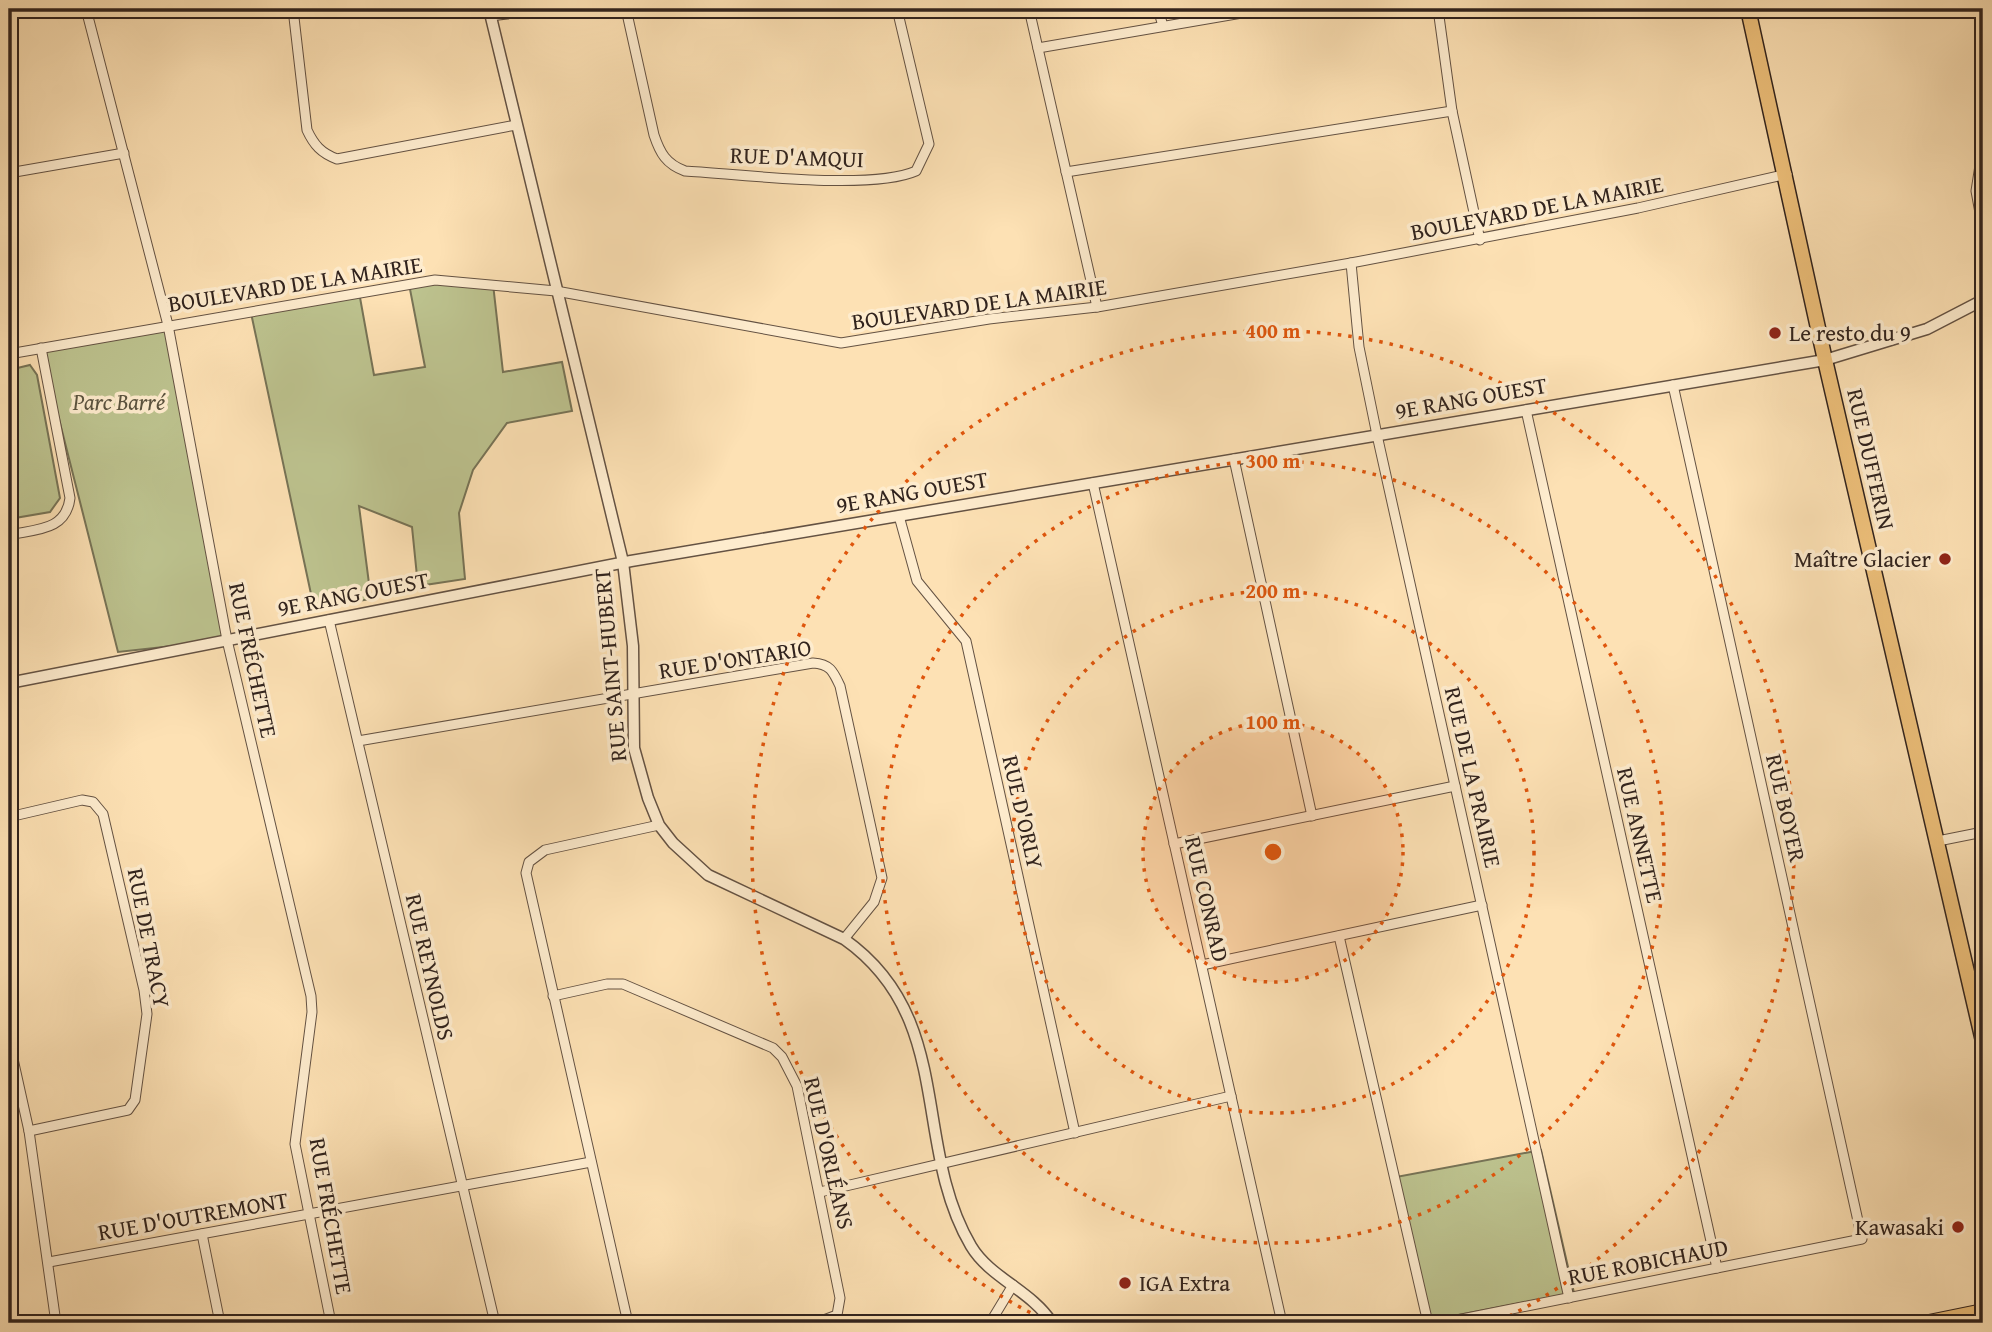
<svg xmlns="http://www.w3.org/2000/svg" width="1992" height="1332" font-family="'Gentium Book Plus',serif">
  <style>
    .green { fill: #bdc38f; stroke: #777356; stroke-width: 2 }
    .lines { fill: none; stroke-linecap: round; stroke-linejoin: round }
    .minor-casing { stroke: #645243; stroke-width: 11 }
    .tertiary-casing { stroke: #645243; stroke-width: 13 }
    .primary-casing { stroke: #31231d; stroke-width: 17 }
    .trunk-casing { stroke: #31231d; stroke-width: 18 }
    .minor { stroke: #feecce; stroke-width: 9 }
    .tertiary { stroke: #feecce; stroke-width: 10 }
    .primary { stroke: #eec07a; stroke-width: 14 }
    .trunk { stroke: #eec07a; stroke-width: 16 }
    .ring { fill: none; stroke: #df560d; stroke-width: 3.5; stroke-dasharray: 3.5 7 }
    .poi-dot { fill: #8f2418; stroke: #feecce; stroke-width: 2.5 }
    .labels { text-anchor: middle; stroke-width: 7; stroke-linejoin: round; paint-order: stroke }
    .street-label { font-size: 23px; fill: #31231d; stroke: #feecce }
    .poi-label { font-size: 23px; fill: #31231d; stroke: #feecce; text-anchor: start }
    .park-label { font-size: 23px; font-style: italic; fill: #5b533f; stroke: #feecce }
    .centre { fill: #df560d; stroke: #feecce; stroke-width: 3.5 }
    .ring-label { font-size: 21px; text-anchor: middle; font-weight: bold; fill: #df560d; stroke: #feecce; stroke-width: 7; stroke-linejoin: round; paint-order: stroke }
  </style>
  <rect width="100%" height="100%" fill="#fde1b4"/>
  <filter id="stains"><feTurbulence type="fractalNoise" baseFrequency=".00286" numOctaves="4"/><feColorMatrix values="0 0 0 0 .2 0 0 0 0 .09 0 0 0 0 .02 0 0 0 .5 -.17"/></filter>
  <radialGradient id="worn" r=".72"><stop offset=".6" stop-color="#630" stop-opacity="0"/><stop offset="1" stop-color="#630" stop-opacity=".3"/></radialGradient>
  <g class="green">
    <path d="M409,284H493L503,372L562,362L572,411L507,423L473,470L459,513L465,579L418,586L412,527L359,506L371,599L314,608L251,313L359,292L374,375L425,367Z"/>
    <path d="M168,325L227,640L118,652L41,348Z"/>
    <path d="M30,365L37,375L60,498L50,512L9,519V370Z"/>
    <path d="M1541,1150L1574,1293L1427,1321L1396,1177Z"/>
  </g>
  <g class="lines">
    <defs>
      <g id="minor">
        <path d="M86,9L168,325L227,640L311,996L312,1012L295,1144L331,1323"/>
        <path d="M293,9L307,130C314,145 321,153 337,159L516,125"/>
        <path d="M626,9L654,135C660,153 666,164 685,171C739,174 871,191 916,171L929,144L897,9"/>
        <path d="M1029,9L1097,307"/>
        <path d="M1158,9L1163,26"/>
        <path d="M1438,9L1452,111L1480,240"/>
        <path d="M490,16L548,9"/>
        <path d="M1038,48L1265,9"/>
        <path d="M1983,146L1976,191L1983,229"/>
        <path d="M1066,172L1452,111"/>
        <path d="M9,173L124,153"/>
        <path d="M1351,263L1359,347L1377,435L1569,1298"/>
        <path d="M9,354L435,280L556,291L841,343L989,319L1097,307L1351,263L1638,208L1787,174"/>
        <path d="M1526,410L1717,1268"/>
        <path d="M1234,459L1312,816"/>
        <path d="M1093,483L1282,1323"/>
        <path d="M899,516L917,581L966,641L1075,1133"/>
        <path d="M9,535C36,529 66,531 70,498L41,348"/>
        <path d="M329,620L495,1323"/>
        <path d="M358,741L813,663C830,664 833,671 840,686L882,878L874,902L844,939"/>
        <path d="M9,817L82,800L93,802L103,814L144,990L147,1014L135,1100L128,1110L29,1131"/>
        <path d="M1938,841L1983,832"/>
        <path d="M1174,844L1455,786"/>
        <path d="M1339,936L1428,1323"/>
        <path d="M1202,965L1482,905"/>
        <path d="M553,996L607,984H623L773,1048L782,1057L797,1086L840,1298L837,1315L816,1323"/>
        <path d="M9,1041L29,1131L56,1323"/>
        <path d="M820,1192L1231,1096"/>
        <path d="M202,1234L220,1323"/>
        <path d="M49,1262L591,1162"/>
        <path d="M628,1323L526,873L529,862L545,850L659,825"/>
        <path d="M990,1323L1013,1285"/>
        <path d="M1442,1323L1862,1239L1673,385"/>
      </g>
      <g id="tertiary">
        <path d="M489,9L623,562L633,646L634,748L648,798L659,825L673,843L708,875L844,939C956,1018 911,1144 971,1246C990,1278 1032,1291 1052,1323"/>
        <path d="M9,683L631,561L1825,360L1927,329L1983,300"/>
      </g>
      <path id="primary" d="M1748,9L1825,360L1983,1041"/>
      <path id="trunk" d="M1929,1323L1983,1312"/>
    </defs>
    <use href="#minor" class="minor-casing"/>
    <use href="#tertiary" class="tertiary-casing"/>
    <use href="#primary" class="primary-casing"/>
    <use href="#trunk" class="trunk-casing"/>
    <use href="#minor" class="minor"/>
    <use href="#tertiary" class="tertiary"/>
    <use href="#primary" class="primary"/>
    <use href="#trunk" class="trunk"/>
  </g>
  <circle cx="1273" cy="852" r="130" fill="#df560d" fill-opacity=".12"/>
  <g class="ring">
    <circle cx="1273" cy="852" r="130"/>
    <circle cx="1273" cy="852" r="261"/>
    <circle cx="1273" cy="852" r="391"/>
    <path d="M1049 1322A521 521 0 1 1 1497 1322"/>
  </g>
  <g class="poi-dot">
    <circle cx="1775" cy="333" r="7"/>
    <circle cx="1945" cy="559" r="7"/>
    <circle cx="1958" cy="1227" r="7"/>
    <circle cx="1125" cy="1283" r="7"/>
  </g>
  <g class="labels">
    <g class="street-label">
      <text transform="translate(797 157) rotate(2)" y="8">RUE D'AMQUI</text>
      <text transform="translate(1537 208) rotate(-11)" y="8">BOULEVARD DE LA MAIRIE</text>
      <text transform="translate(295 284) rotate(-9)" y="8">BOULEVARD DE LA MAIRIE</text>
      <text transform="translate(979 304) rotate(-8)" y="8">BOULEVARD DE LA MAIRIE</text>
      <text transform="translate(1471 398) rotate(-10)" y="8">9E RANG OUEST</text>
      <text transform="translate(1871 459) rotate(77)" y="8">RUE DUFFERIN</text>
      <text transform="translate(912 492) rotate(-10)" y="8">9E RANG OUEST</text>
      <text transform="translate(353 594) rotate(-11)" y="8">9E RANG OUEST</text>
      <text transform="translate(735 659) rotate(-9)" y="8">RUE D'ONTARIO</text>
      <text transform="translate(253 660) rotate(78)" y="8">RUE FRÉCHETTE</text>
      <text transform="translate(610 665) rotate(-95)" y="8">RUE SAINT-HUBERT</text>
      <text transform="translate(1473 777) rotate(77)" y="8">RUE DE LA PRAIRIE</text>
      <text transform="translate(1786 808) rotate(77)" y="8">RUE BOYER</text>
      <text transform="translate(1023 812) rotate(77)" y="8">RUE D'ORLY</text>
      <text transform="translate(1640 835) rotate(77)" y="8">RUE ANNETTE</text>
      <text transform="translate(1207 899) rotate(77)" y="8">RUE CONRAD</text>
      <text transform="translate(149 938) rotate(79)" y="8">RUE DE TRACY</text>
      <text transform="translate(430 967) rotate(77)" y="8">RUE REYNOLDS</text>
      <text transform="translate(829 1153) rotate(77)" y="8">RUE D'ORLÉANS</text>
      <text transform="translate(193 1216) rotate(-10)" y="8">RUE D'OUTREMONT</text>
      <text transform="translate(331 1216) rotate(80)" y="8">RUE FRÉCHETTE</text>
      <text transform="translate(1648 1262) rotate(-11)" y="8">RUE ROBICHAUD</text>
    </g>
    <g class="poi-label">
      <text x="1789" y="341">Le resto du 9</text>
      <text x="1931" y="567" text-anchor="end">Maître Glacier</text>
      <text x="1944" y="1235" text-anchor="end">Kawasaki</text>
      <text x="1139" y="1291">IGA Extra</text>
    </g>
    <g class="park-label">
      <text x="119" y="410">Parc Barré</text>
    </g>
  </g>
  <circle cx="1273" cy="852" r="10" class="centre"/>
  <g class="ring-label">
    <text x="1273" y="338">400 m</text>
    <text x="1273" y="468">300 m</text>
    <text x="1273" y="598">200 m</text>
    <text x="1273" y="729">100 m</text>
  </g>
  <rect width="1992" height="1332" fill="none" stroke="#fde1b4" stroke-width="35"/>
  <rect x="10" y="10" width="1971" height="1311" fill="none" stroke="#31231d" stroke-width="3.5"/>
  <rect x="18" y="18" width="1957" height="1297" fill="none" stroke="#31231d" stroke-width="2"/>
  <rect width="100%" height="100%" filter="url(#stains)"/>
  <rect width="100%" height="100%" fill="url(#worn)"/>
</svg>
